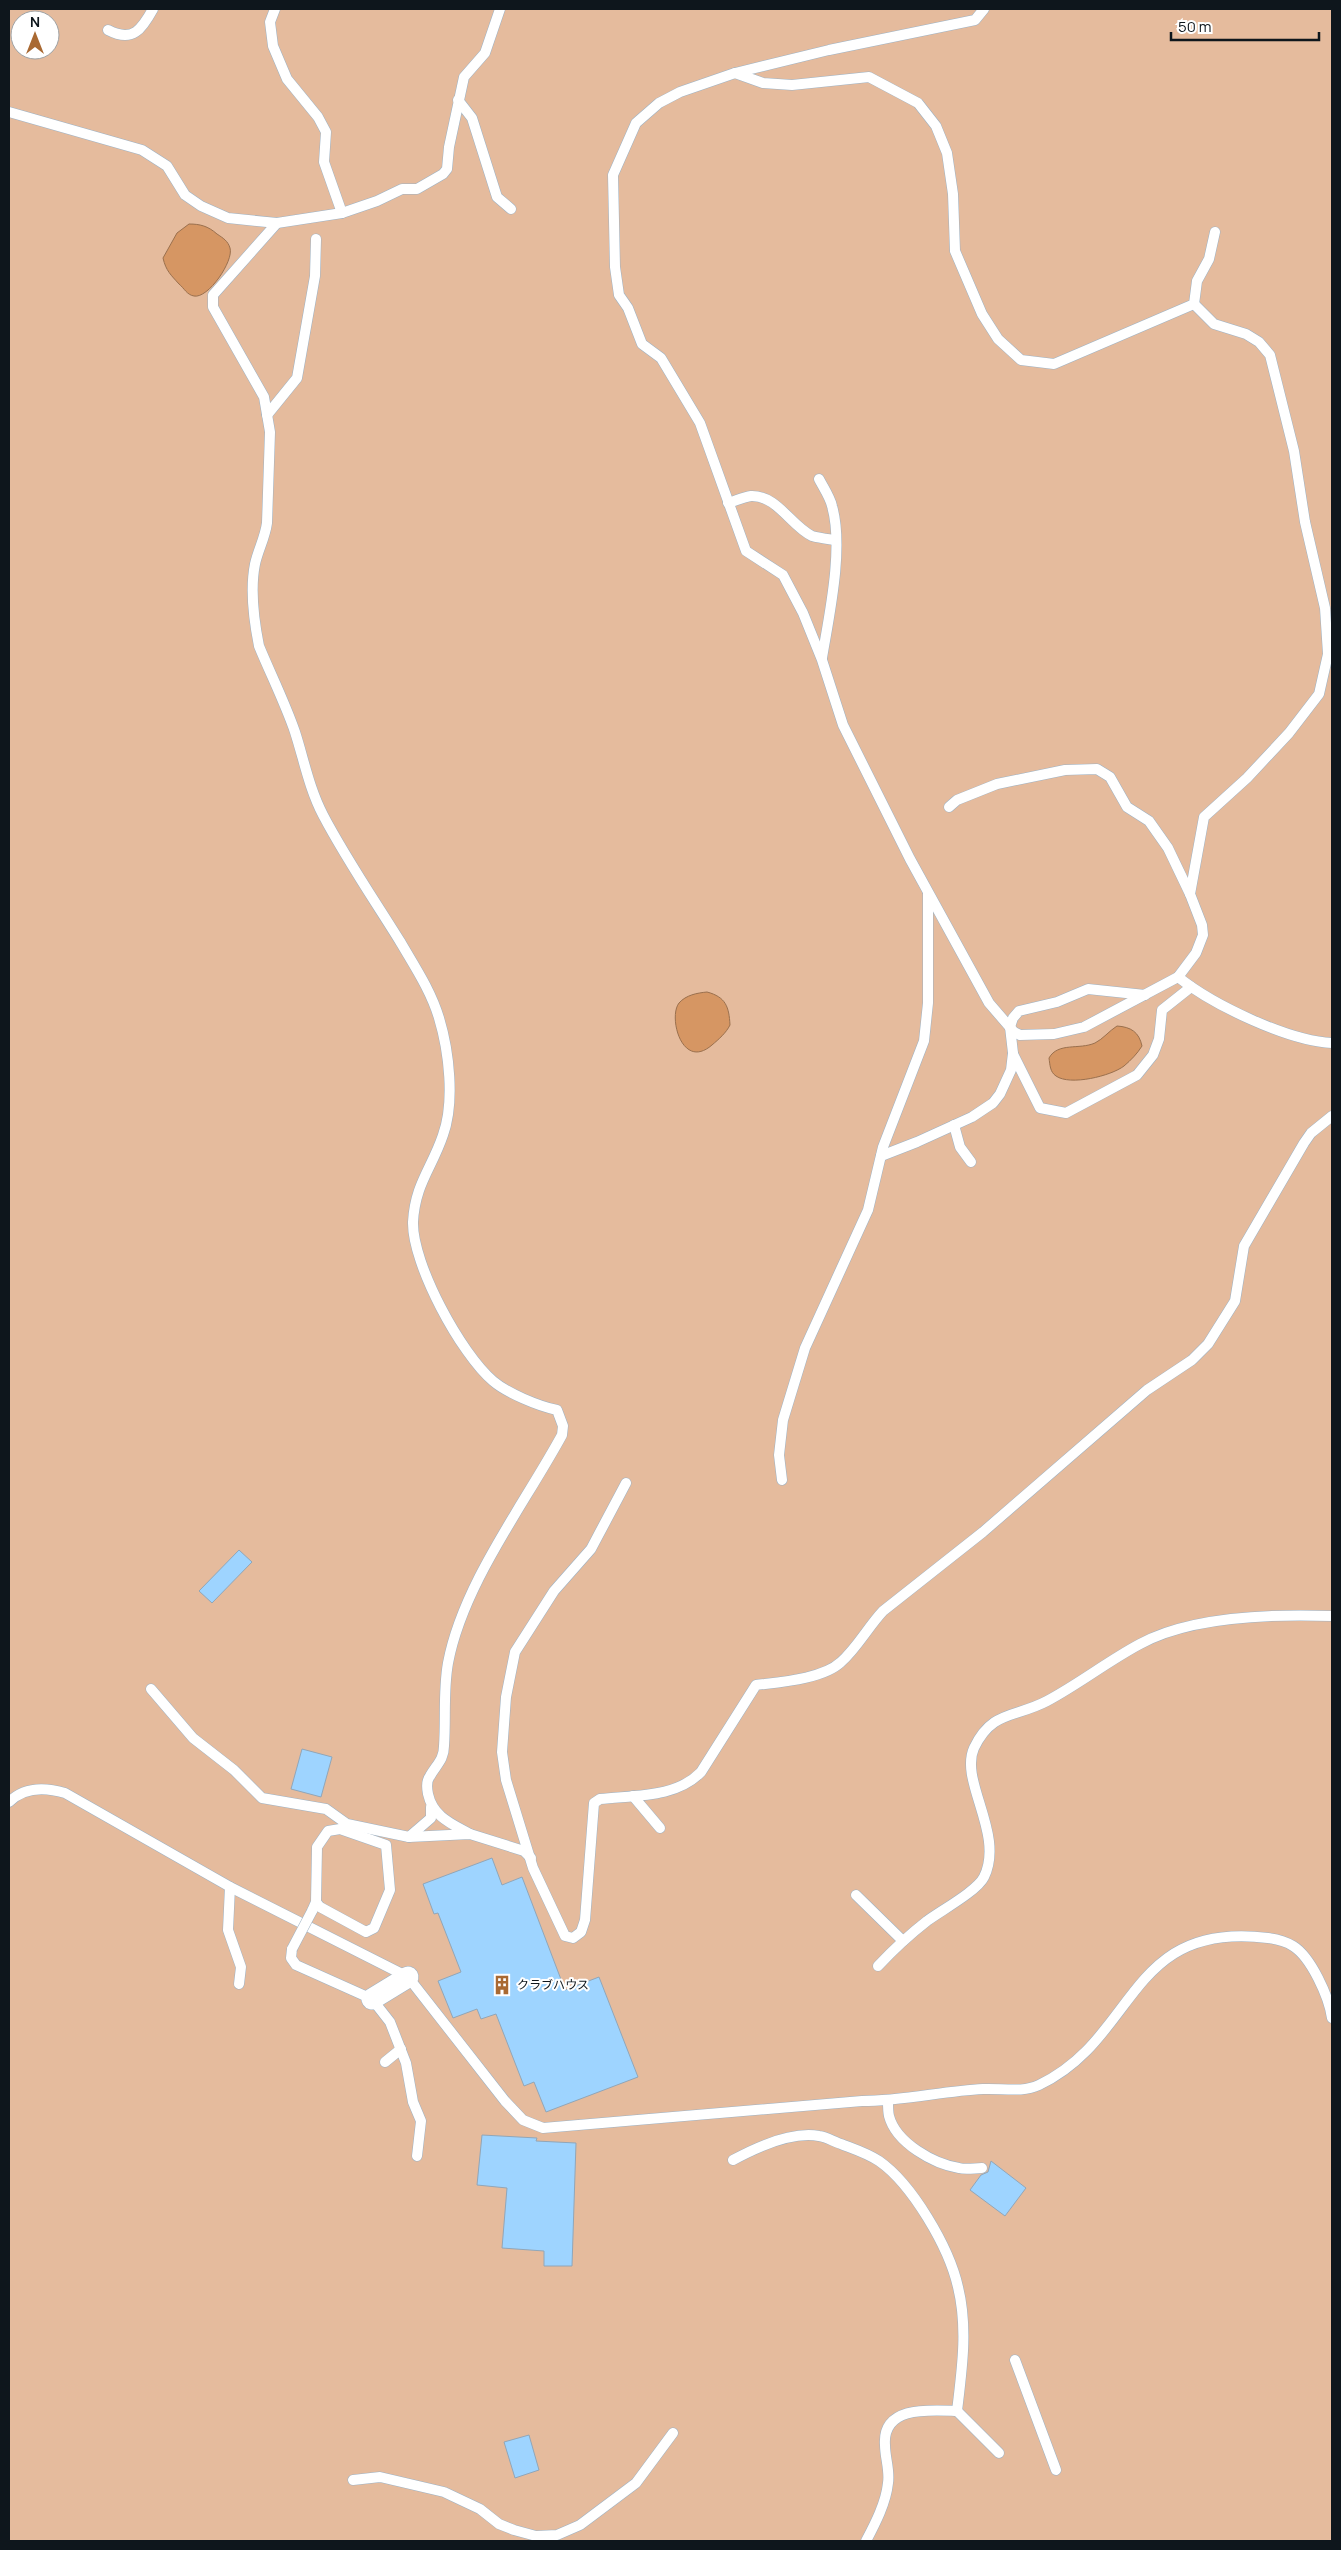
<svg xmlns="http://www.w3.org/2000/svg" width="1341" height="2550" font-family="Manrope,'Noto Sans JP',sans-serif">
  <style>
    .green { fill: #e5bb9d; fill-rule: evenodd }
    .water { fill: #d69663; stroke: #9a704e }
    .building { fill: #9ed4ff; stroke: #91a6b8 }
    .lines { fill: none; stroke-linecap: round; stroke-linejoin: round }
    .service-casing { stroke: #9db2c4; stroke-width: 11 }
    .minor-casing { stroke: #9db2c4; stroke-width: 22 }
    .service { stroke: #fff; stroke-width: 10 }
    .minor { stroke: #fff; stroke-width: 21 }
    .service-bridge-casing { stroke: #9db2c4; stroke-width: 11; stroke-linecap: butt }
    .service-bridge { stroke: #fff; stroke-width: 10 }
    .labels { text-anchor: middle; stroke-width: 4; stroke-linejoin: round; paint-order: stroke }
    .poi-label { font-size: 12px; fill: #0e161c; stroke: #fff; text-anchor: start }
  </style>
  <rect width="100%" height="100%" fill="#edf6fd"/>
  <path class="green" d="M9,9H1332V2541H9ZM20,20H50V50H20Z"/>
  <g class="water">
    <path d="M189,224C200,224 208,226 217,234C223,238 228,241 230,248C234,261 208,299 194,296C187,295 184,288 179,284C171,275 166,271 163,258L177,233Z"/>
    <path d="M707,992C726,997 729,1007 730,1025C726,1033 719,1039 712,1045C682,1071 668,1017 679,1003C686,995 697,993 707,992Z"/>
    <path d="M1117,1026C1131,1027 1139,1032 1142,1046C1137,1054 1131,1060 1124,1066C1111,1076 1070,1086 1056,1076C1050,1072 1050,1065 1049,1058C1058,1042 1079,1050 1095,1043C1103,1039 1109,1031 1117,1026Z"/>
  </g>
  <g class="building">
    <path d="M239,1550L252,1562L212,1603L199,1591Z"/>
    <path d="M302,1749L332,1757L321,1797L291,1789Z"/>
    <path d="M492,1858L502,1885L522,1877L565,1990L599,1977L638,2077L546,2112L534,2082L524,2086L496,2014L481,2019L477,2009L453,2018L438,1981L461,1972L438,1913L434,1914L423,1884Z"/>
    <path d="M482,2135L537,2138L536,2141L576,2143L572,2266H544V2251L502,2248L507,2188L477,2185Z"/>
    <path d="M991,2161L1026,2188L1005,2216L970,2190L981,2175L988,2172Z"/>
    <path d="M529,2435L539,2470L515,2478L504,2442Z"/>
  </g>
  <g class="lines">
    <defs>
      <g id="service">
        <path d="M275,9L270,22L273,46L287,79L318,117L326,132L324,162L342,213"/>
        <path d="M984,9L975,20L829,50L735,73L680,92L659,103L636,123L613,175L615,267L619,295L628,308L642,344L661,358L700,423L746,551L783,575L803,613L822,660L843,725L910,859L989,1003L1014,1032L1020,1035L1054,1034L1084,1027L1178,977L1196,953L1203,935L1202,925L1190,894L1204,817L1247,778L1289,733L1319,694L1328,654L1325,608L1305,522L1294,451L1270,355L1259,342L1246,334L1214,324L1194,304"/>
        <path d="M108,30C133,43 142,29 153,9"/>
        <path d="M735,73L763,83L792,85L869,77L918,103L936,126L947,153L953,194L955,251L982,314L998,339L1021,360L1054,364L1194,304L1197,281L1209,259L1215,232"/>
        <path d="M458,100L472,118L497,197L511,209"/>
        <path d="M9,112L142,150L167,166L185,195L201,206L228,218L277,223L342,213L377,201L402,189H417L443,174L447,169L449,147L464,77L485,53L500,9"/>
        <path d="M277,223L213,295V307L264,397L270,432L267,523C265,538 258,550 255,564C250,589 254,621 259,646C271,675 285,703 295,732C304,760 309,788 323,815C346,859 375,901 401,943C415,967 431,991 439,1018C449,1051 455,1102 443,1135C432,1168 415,1184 413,1222C412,1264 461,1354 493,1381C507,1393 538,1406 557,1410L563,1426L562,1435C524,1505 463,1584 448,1663C443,1691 446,1718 444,1746C444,1760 436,1765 430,1776C426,1781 427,1789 428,1794C433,1817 452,1824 470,1834"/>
        <path d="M267,415L297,378L315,276L316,239"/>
        <path d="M819,479C823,487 830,497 832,506C844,548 829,616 822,658"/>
        <path d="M728,503C735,501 744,497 751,496C777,495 791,526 812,536C819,538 828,539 835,540"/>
        <path d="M949,807L957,800L997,784L1065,770L1097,769L1110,777L1127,807L1149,821L1168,848L1190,894"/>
        <path d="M1178,977C1213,1005 1288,1041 1332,1043"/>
        <path d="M1013,1054L1040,1108L1066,1113L1137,1075L1153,1055L1159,1039L1162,1010L1191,987"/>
        <path d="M954,1125L960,1147L971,1162"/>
        <path d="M881,1156L917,1142L972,1117L993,1103L1000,1094L1011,1070L1013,1053L1010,1027L1013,1018L1019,1011L1057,1002L1088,989L1145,995"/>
        <path d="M782,1480L779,1455L783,1420L805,1348L868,1210L883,1147L924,1041L928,1003V893"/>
        <path d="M626,1483L591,1549L554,1591L515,1652L506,1697L502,1752L506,1780L533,1868L565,1936L573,1938L581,1932L585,1920L594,1803L600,1799C635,1795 676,1798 701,1772L756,1685C780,1682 823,1679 841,1662C857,1648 868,1627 883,1611L983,1532L1147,1390L1192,1360L1208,1344L1235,1301L1244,1246L1304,1143L1311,1133L1332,1116"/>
        <path d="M151,1689L193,1738L234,1770L262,1798L326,1809L347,1824L409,1837L470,1834L524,1851L531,1858"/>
        <path d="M633,1796L660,1828"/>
        <path d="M9,1802C24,1787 45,1787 65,1793L232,1888L408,1977L505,2101L523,2120L543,2128L862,2101C903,2101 943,2091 983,2089C1002,2088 1022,2093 1039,2085C1138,2038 1127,1920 1268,1938C1276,1939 1285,1941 1293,1946C1311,1957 1329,1997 1332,2018"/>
        <path d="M409,1837L431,1818V1807"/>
        <path d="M230,1887L228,1930L241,1967L239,1984"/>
        <path d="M856,1895L903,1941"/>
        <path d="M312,1911L316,1902L317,1847L328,1831L340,1829L386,1845L390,1890L374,1928L366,1932L320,1907L316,1902"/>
        <path d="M292,1949L291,1958L296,1965L372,1999L390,2022L406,2063L413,2102L421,2121L417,2156"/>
        <path d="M878,1966C893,1950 909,1935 927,1921C942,1910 977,1891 984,1877C1005,1834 959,1781 974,1748C992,1710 1015,1718 1047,1701C1079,1684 1108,1661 1140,1644C1191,1616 1274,1614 1332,1616"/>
        <path d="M385,2062L401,2049"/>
        <path d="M888,2101C888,2106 888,2112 889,2116C896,2143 934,2164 959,2168C966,2170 975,2168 982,2168"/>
        <path d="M733,2160C757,2147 791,2131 819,2136C827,2137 834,2142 841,2144C854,2149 867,2153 879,2161C912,2184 949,2247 958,2287C968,2328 962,2369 957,2411"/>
        <path d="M1015,2360L1056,2470"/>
        <path d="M353,2480L380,2477L444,2492L480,2509L499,2524L514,2530L536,2536L557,2535L580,2525L636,2483L673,2433"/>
        <path d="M866,2541C875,2524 886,2503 888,2483C890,2470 885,2458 885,2445C882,2405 931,2410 957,2411L999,2453"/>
      </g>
      <path id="minor" d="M372,1999L408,1977"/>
    </defs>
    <use href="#service" class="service-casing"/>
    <use href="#minor" class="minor-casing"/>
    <use href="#service" class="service"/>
    <use href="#minor" class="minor"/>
    <defs>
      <path id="service-bridge" d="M292,1949L312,1911"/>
    </defs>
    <use href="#service-bridge" class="service-bridge-casing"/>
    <use href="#service-bridge" class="service-bridge"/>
  </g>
  <defs>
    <symbol id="building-bare" viewBox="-9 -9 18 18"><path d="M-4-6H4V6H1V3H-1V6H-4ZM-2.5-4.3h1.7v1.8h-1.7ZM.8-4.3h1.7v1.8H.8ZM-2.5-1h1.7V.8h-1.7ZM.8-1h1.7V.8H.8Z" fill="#a96932" stroke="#fff" stroke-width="2.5" paint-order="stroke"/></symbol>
  </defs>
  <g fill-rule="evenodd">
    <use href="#building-bare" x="488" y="1971" width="28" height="28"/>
  </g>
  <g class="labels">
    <g class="poi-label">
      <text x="517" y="1989">クラブハウス</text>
    </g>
  </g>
  <rect width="1341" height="2550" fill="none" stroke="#0e161c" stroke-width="20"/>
  <g transform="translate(35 35)"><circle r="24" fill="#ffffff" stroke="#9fa2a4"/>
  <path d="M0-4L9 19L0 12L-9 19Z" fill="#a96932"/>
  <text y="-8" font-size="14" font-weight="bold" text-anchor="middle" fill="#0e161c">N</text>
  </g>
  <path d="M1171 32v8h148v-8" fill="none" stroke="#0e161c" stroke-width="2.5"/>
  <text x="1178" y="32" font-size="15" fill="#0e161c" stroke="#ffffff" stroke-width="4" paint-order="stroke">50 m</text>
</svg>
